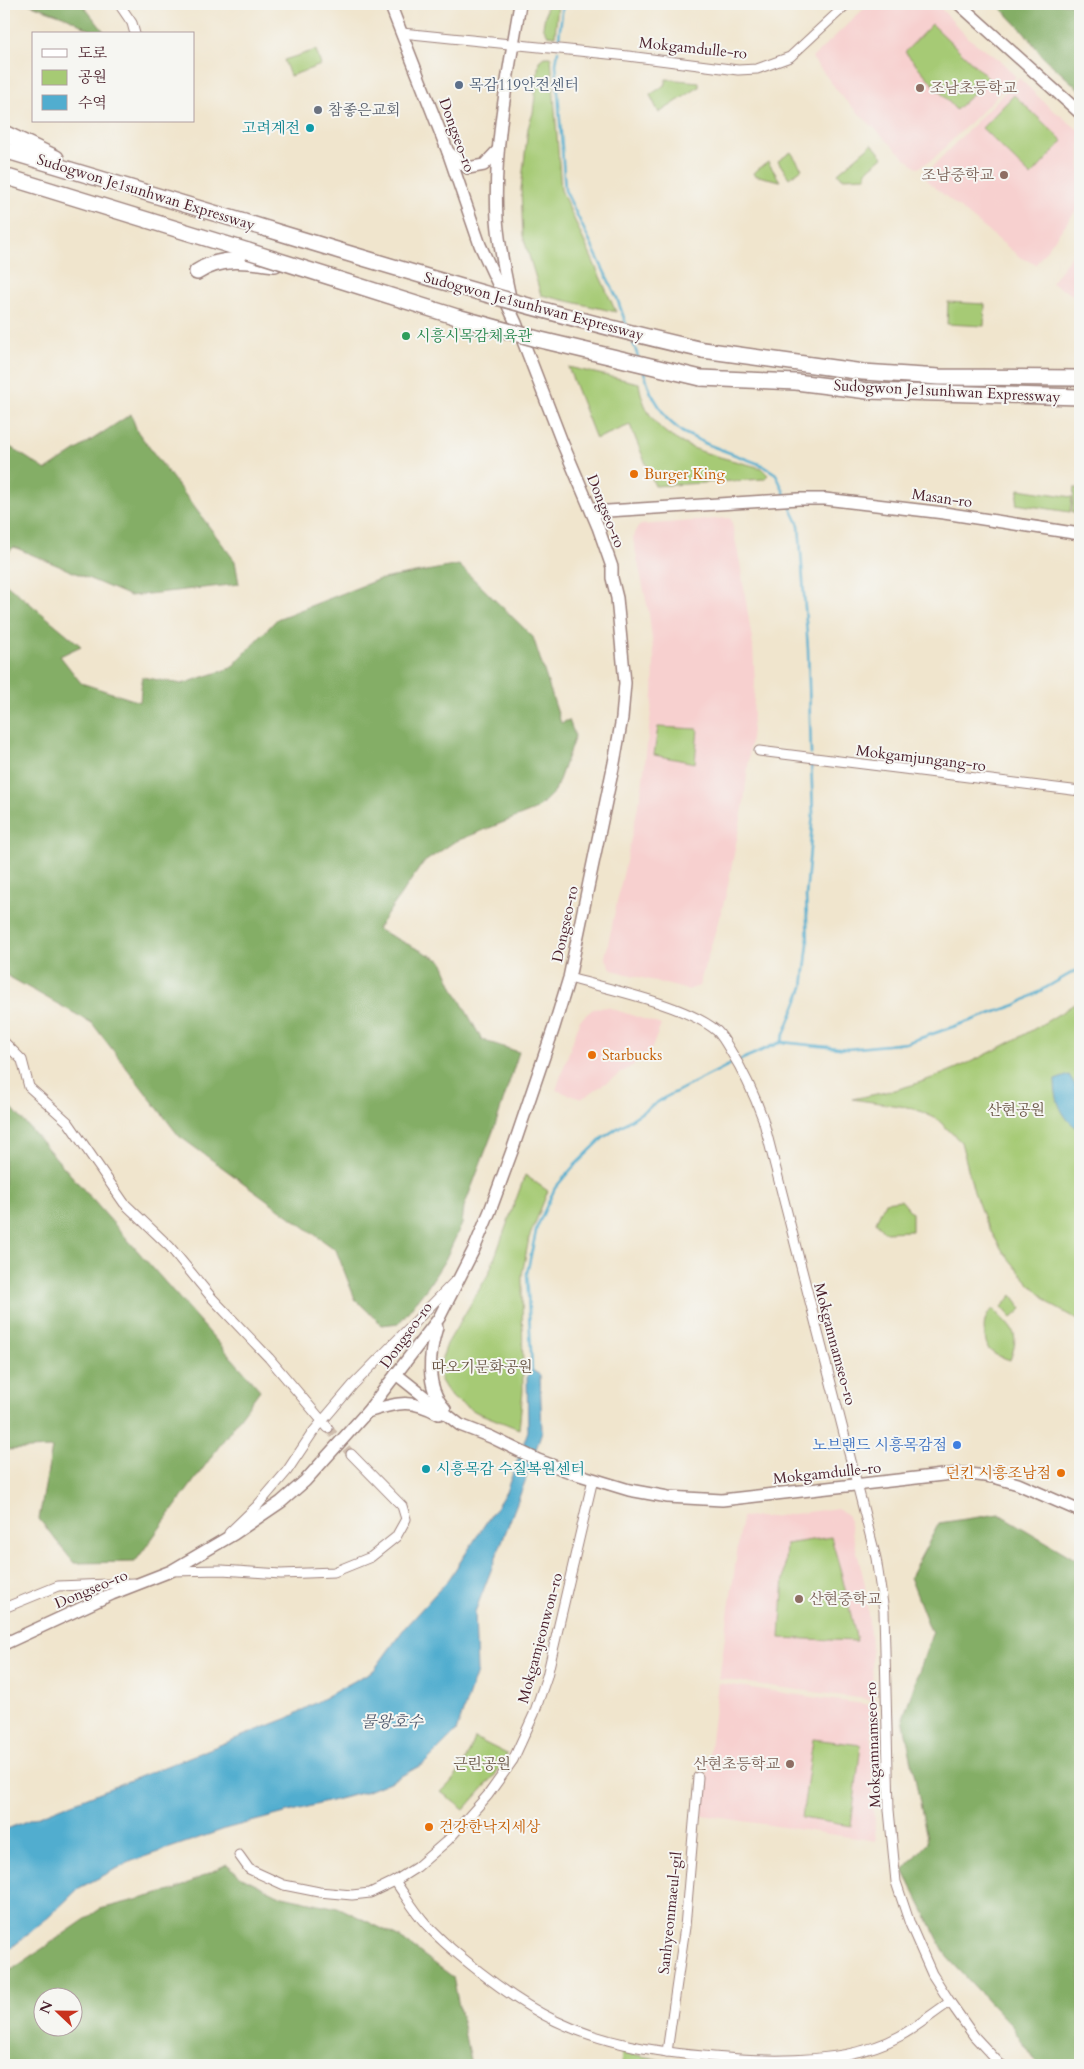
<svg xmlns="http://www.w3.org/2000/svg" width="1084" height="2069" font-family="Cardo,'Noto Serif KR',serif">
  <style>
    .built { fill: #f7d0cf }
    .green { fill: #a6ca74; stroke: #787450 }
    .forest { fill: #84ae66; stroke: #676648; fill-rule: evenodd }
    .water { fill: #51adcf; stroke: #4e667d }
    .lines { fill: none; stroke-linecap: round; stroke-linejoin: round }
    .stream { stroke: #51adcf; stroke-width: 2.5 }
    .street-tunnel { stroke: #cfbdad; stroke-width: 9; stroke-dasharray: 9 4.5; stroke-linecap: butt }
    .street-casing { stroke: #9d827c; stroke-width: 11 }
    .secondary-casing { stroke: #9d827c; stroke-width: 14 }
    .highway-casing { stroke: #9d827c; stroke-width: 18 }
    .street { stroke: #fff; stroke-width: 9 }
    .secondary { stroke: #fff; stroke-width: 11 }
    .highway { stroke: #fff; stroke-width: 15 }
    .highway-bridge-casing { stroke: #9d827c; stroke-width: 18; stroke-linecap: butt }
    .highway-bridge { stroke: #fff; stroke-width: 15 }
    .service-dot { fill: #5c6f8a; stroke: #f6f6f2; stroke-width: 2 }
    .education-dot { fill: #8d6e63; stroke: #f6f6f2; stroke-width: 2 }
    .worship-dot { fill: #6b7280; stroke: #f6f6f2; stroke-width: 2 }
    .culture-dot { fill: #0f9aa8; stroke: #f6f6f2; stroke-width: 2 }
    .leisure-dot { fill: #2e9e5b; stroke: #f6f6f2; stroke-width: 2 }
    .food-dot { fill: #e8710a; stroke: #f6f6f2; stroke-width: 2 }
    .shop-dot { fill: #3f7fe0; stroke: #f6f6f2; stroke-width: 2 }
    .labels { text-anchor: middle; stroke-width: 4; stroke-linejoin: round; paint-order: stroke }
    .street-label { font-size: 15px; fill: #4a1f2b; stroke: #f6f6f2 }
    .service-label { font-size: 15px; fill: #4e5e75; stroke: #f6f6f2; text-anchor: start }
    .education-label { font-size: 15px; fill: #785e54; stroke: #f6f6f2; text-anchor: start }
    .worship-label { font-size: 15px; fill: #5b616d; stroke: #f6f6f2; text-anchor: start }
    .culture-label { font-size: 15px; fill: #0d838f; stroke: #f6f6f2; text-anchor: end }
    .leisure-label { font-size: 15px; fill: #27864d; stroke: #f6f6f2; text-anchor: start }
    .food-label { font-size: 15px; fill: #c56008; stroke: #f6f6f2; text-anchor: start }
    .park-label { font-size: 15px; fill: #665241; stroke: #f6f6f2 }
    .shop-label { font-size: 15px; fill: #366cbe; stroke: #f6f6f2; text-anchor: end }
    .water-label { font-size: 16px; font-style: italic; fill: #4d586d; stroke: #f6f6f2 }
  </style>
  <rect width="100%" height="100%" fill="#f6f6f2"/>
  <filter id="ink" filterUnits="userSpaceOnUse"><feTurbulence type="fractalNoise" baseFrequency=".02" numOctaves="2"/><feDisplacementMap in="SourceGraphic" scale="10" xChannelSelector="R" yChannelSelector="G"/><feConvolveMatrix kernelMatrix="1 2 1 2 8 2 1 2 1" color-interpolation-filters="sRGB"/></filter>
  <filter id="wash" filterUnits="userSpaceOnUse"><feTurbulence type="fractalNoise" baseFrequency=".0096" numOctaves="4" result="noise"/><feDisplacementMap in="SourceGraphic" scale="20" xChannelSelector="R" yChannelSelector="G"/><feGaussianBlur stdDeviation="1.12" result="paint"/><feColorMatrix in="noise" values="0 0 0 0 0 0 0 0 0 0 0 0 0 0 0 0 0 1.4 0 .05"/><feComposite in="paint" operator="in"/></filter>
  <g filter="url(#wash)">
    <rect width="100%" height="100%" fill="#f0e5cd"/>
    <g class="built">
      <path d="M869,4H937L968,38L1001,61L1016,77L933,159L918,168L904,157L844,99L812,58Z"/>
      <path d="M1019,78L1048,106L1080,131V205L1036,264L1021,258L927,181L930,169Z"/>
      <path d="M1080,244V299L1051,283Z"/>
      <path d="M728,518L731,519L740,563L753,646L755,683L752,729L744,803L726,895L699,986L688,990L612,970L605,957L642,788L653,695L654,657L649,614L633,539L634,533L637,528L641,525Z"/>
      <path d="M607,1007L661,1025L649,1055L581,1099L556,1090L580,1020L593,1009Z"/>
      <path d="M838,1508L848,1516L865,1584L872,1654L873,1700L719,1679L742,1517H770Z"/>
      <path d="M718,1683L825,1699L872,1705V1796L876,1841L702,1815Z"/>
    </g>
    <g class="green">
      <path d="M547,4H558L555,36L548,35L543,27Z"/>
      <path d="M932,24L989,79L956,110L905,52Z"/>
      <path d="M316,50L321,65L290,76L284,60Z"/>
      <path d="M544,57H551L561,190L616,312L541,295L523,236L521,189L528,128L533,113L539,61Z"/>
      <path d="M666,79L699,82V87L659,113L650,95L666,84Z"/>
      <path d="M1014,95L1063,141L1031,176L982,128Z"/>
      <path d="M872,144L883,157L866,171V177L842,178L838,173Z"/>
      <path d="M791,152L802,169L789,178L778,161Z"/>
      <path d="M768,162L780,181L754,175L753,173Z"/>
      <path d="M948,302L985,304L984,326L947,324Z"/>
      <path d="M568,367L639,383C648,447 709,453 761,468L768,475L764,479L655,486L630,425L596,439Z"/>
      <path d="M1074,488H1080V513L1072,512Z"/>
      <path d="M1019,489L1072,497L1070,512L1016,504Z"/>
      <path d="M658,727L698,729L695,763L654,755Z"/>
      <path d="M1080,1000V1321L1053,1306L1028,1282L1004,1253L985,1222L974,1192L961,1142L937,1119L913,1108L852,1099C872,1095 893,1091 912,1085C968,1067 1032,1033 1080,1000Z"/>
      <path d="M525,1175L548,1191L529,1238L522,1275L523,1391L519,1429L476,1412L451,1397L440,1379L442,1358L447,1344L489,1273Z"/>
      <path d="M901,1200L912,1213V1231L884,1232L876,1222L885,1202Z"/>
      <path d="M1012,1295L1022,1309L1012,1318L1002,1307Z"/>
      <path d="M993,1309C1012,1330 1021,1331 1010,1360L996,1355L988,1349C984,1335 980,1319 993,1309Z"/>
      <path d="M831,1537L841,1572L857,1641L780,1638L786,1544Z"/>
      <path d="M475,1738L507,1754L495,1775L464,1810L441,1792C459,1776 466,1761 475,1738Z"/>
      <path d="M813,1739L861,1745L851,1826L802,1818Z"/>
      <path d="M622,2052L666,2061L712,2065H621Z"/>
    </g>
    <g class="forest">
      <path d="M29,4H82L106,34H97L68,18Z"/>
      <path d="M997,4H1080V90L1043,57L1025,33Z"/>
      <path d="M131,414L137,431L235,561L239,584L130,596L14,547L4,556V443L46,470Z"/>
      <path d="M459,565L533,637L561,723L569,720L575,736L555,791L537,809L454,842L423,863L377,929L442,961L454,989L482,1040L519,1052L495,1126L464,1207L462,1224L445,1260L427,1288L399,1323L382,1325L355,1299L336,1250L179,1136L92,1023L4,974V582L81,646L60,656L81,683L140,702L142,677L182,684L231,668L277,619L377,580Z"/>
      <path d="M4,1099L260,1390L135,1562L74,1563L39,1519L52,1448L4,1450Z"/>
      <path d="M999,1514L1080,1562V2065H1038L1012,2026L947,1957L903,1870L928,1843L903,1718L932,1634L910,1577L939,1523Z"/>
      <path d="M227,1864L240,1876L278,1895L342,1909L399,1937L453,1977L471,2065H4V1975L100,1909L175,1890ZM72,1996V2026H42V1996Z"/>
    </g>
    <g class="water">
      <path d="M1069,1075L1080,1093V1130C1062,1119 1055,1101 1055,1080Z"/>
      <path d="M532,1370L540,1375L542,1431L526,1479L475,1612L477,1672L456,1732L425,1763L392,1781L365,1792L228,1828L132,1861L79,1888L51,1915L4,1954V1830L288,1718L374,1670L406,1626L449,1579L506,1492L528,1431L527,1376Z"/>
    </g>
    <g class="lines">
      <g class="stream">
        <path d="M558,46L563,4"/>
        <path d="M558,51L556,64L565,190L617,298L627,327"/>
        <path d="M632,339L638,357"/>
        <path d="M643,369L651,393L667,419L682,432L709,445L762,465L776,474L786,497"/>
        <path d="M788,502L799,525L808,649L811,754"/>
        <path d="M781,1042L848,1049L906,1043L1016,1005L1080,968"/>
        <path d="M740,1060L781,1042L803,987L808,944L806,896L813,813L811,760"/>
        <path d="M532,1370L527,1273L537,1227L555,1188L573,1167L604,1137L664,1098L735,1062"/>
      </g>
    </g>
  </g>
  <g filter="url(#ink)">
    <g class="lines">
      <path class="street-tunnel" d="M328,1428L351,1454"/>
      <defs>
        <g id="street">
          <path d="M119,4L132,23L135,34"/>
          <path d="M402,33L628,56L738,70L757,69L790,57L847,4"/>
          <path d="M759,751L1080,791"/>
          <path d="M4,1042L22,1060L29,1087L68,1122L124,1203L170,1247L212,1298L269,1358L328,1428"/>
          <path d="M229,1533L257,1506L287,1471L313,1432L353,1385L455,1281"/>
          <path d="M171,1571L222,1570L281,1574L334,1572L371,1557L396,1537L406,1519L402,1506L351,1454"/>
          <path d="M4,1608L58,1586L134,1583"/>
          <path d="M239,1855L249,1869L284,1885L319,1892L352,1895L370,1893L395,1881L417,1867L448,1840L488,1795L513,1760L534,1714L547,1676L593,1479"/>
          <path d="M395,1881C405,1895 414,1911 426,1924C442,1942 461,1957 480,1972C503,1990 529,2008 556,2021C612,2048 679,2055 740,2059C790,2062 855,2061 900,2036C917,2027 933,2013 950,2002L932,1974L910,1924L896,1882L889,1810L884,1611L876,1558L763,1119C754,1094 744,1072 730,1050C726,1043 722,1036 717,1031C686,1005 609,989 569,978"/>
          <path d="M950,2002L974,2036L1001,2065"/>
          <path d="M667,2052L685,1927L698,1777"/>
        </g>
        <g id="secondary">
          <path d="M959,4L1080,113"/>
          <path d="M448,152L468,168L484,165L498,150"/>
          <path d="M511,302C505,274 499,247 497,219C493,147 508,75 520,4"/>
          <path d="M592,512L799,499H825L944,513L1080,534"/>
          <path d="M437,1327C429,1353 425,1387 445,1409"/>
          <path d="M396,1374L460,1425L491,1437L538,1460L573,1473L629,1490L668,1497L722,1500L960,1473L994,1477L1018,1484L1080,1511"/>
          <path d="M367,1412C397,1403 410,1398 439,1414"/>
          <path d="M4,1644L112,1594L171,1571L234,1534L281,1502L305,1481L367,1412L439,1318L474,1249L490,1211L512,1151L554,1027L569,978L614,763L622,718L625,683L617,598L612,578V567L598,527L562,442L516,323L480,245L448,152L390,4"/>
        </g>
        <g id="highway">
          <path d="M4,133L56,158"/>
          <path d="M4,150L244,222"/>
          <path d="M4,176L248,251"/>
          <path d="M197,272C221,256 247,260 275,264"/>
          <path d="M703,350L863,372L939,377L1080,378"/>
          <path d="M701,378L796,382L868,391L1080,397"/>
        </g>
      </defs>
      <use href="#street" class="street-casing"/>
      <use href="#secondary" class="secondary-casing"/>
      <use href="#highway" class="highway-casing"/>
      <use href="#street" class="street"/>
      <use href="#secondary" class="secondary"/>
      <use href="#highway" class="highway"/>
      <defs>
        <g id="highway-bridge">
          <path d="M244,222C396,268 548,315 703,350"/>
          <path d="M248,251L457,317L541,340L701,378"/>
        </g>
      </defs>
      <use href="#highway-bridge" class="highway-bridge-casing"/>
      <use href="#highway-bridge" class="highway-bridge"/>
    </g>
  </g>
  <circle class="service-dot" cx="459" cy="85" r="5"/>
  <g class="education-dot">
    <circle cx="920" cy="88" r="5"/>
    <circle cx="1004" cy="175" r="5"/>
    <circle cx="799" cy="1599" r="5"/>
    <circle cx="790" cy="1764" r="5"/>
  </g>
  <circle class="worship-dot" cx="318" cy="110" r="5"/>
  <g class="culture-dot">
    <circle cx="310" cy="128" r="5"/>
    <circle cx="426" cy="1469" r="5"/>
  </g>
  <circle class="leisure-dot" cx="406" cy="336" r="5"/>
  <g class="food-dot">
    <circle cx="634" cy="474" r="5"/>
    <circle cx="592" cy="1055" r="5"/>
    <circle cx="1061" cy="1473" r="5"/>
    <circle cx="429" cy="1827" r="5"/>
  </g>
  <circle class="shop-dot" cx="957" cy="1445" r="5"/>
  <g class="labels">
    <g class="street-label">
      <text transform="translate(693 48) rotate(6)" y="5">Mokgamdulle-ro</text>
      <text transform="translate(457 135) rotate(70)" y="5">Dongseo-ro</text>
      <text transform="translate(146 192) rotate(17)" y="5">Sudogwon Je1sunhwan Expressway</text>
      <text transform="translate(534 306) rotate(15)" y="5">Sudogwon Je1sunhwan Expressway</text>
      <text transform="translate(947 391) rotate(3)" y="5">Sudogwon Je1sunhwan Expressway</text>
      <text transform="translate(942 498) rotate(8)" y="5">Masan-ro</text>
      <text transform="translate(606 511) rotate(68)" y="5">Dongseo-ro</text>
      <text transform="translate(921 758) rotate(7)" y="5">Mokgamjungang-ro</text>
      <text transform="translate(565 924) rotate(-78)" y="5">Dongseo-ro</text>
      <text transform="translate(406 1335) rotate(-54)" y="5">Dongseo-ro</text>
      <text transform="translate(835 1344) rotate(75)" y="5">Mokgamnamseo-ro</text>
      <text transform="translate(827 1473) rotate(-6)" y="5">Mokgamdulle-ro</text>
      <text transform="translate(91 1589) rotate(-23)" y="5">Dongseo-ro</text>
      <text transform="translate(540 1638) rotate(-75)" y="5">Mokgamjeonwon-ro</text>
      <text transform="translate(873 1745) rotate(-92)" y="5">Mokgamnamseo-ro</text>
      <text transform="translate(670 1913) rotate(-84)" y="5">Sanhyeonmaeul-gil</text>
    </g>
    <g class="service-label">
      <text x="469" y="90">목감119안전센터</text>
    </g>
    <g class="education-label">
      <text x="930" y="93">조남초등학교</text>
      <text x="994" y="180" text-anchor="end">조남중학교</text>
      <text x="809" y="1604">산현중학교</text>
      <text x="780" y="1769" text-anchor="end">산현초등학교</text>
    </g>
    <g class="worship-label">
      <text x="328" y="115">참좋은교회</text>
    </g>
    <g class="culture-label">
      <text x="300" y="133">고려계전</text>
      <text x="436" y="1474" text-anchor="start">시흥목감 수질복원센터</text>
    </g>
    <g class="leisure-label">
      <text x="416" y="341">시흥시목감체육관</text>
    </g>
    <g class="food-label">
      <text x="644" y="479">Burger King</text>
      <text x="602" y="1060">Starbucks</text>
      <text x="1051" y="1478" text-anchor="end">던킨 시흥조남점</text>
      <text x="439" y="1832">건강한낙지세상</text>
    </g>
    <g class="park-label">
      <text x="1016" y="1115">산현공원</text>
      <text x="482" y="1372">따오기문화공원</text>
      <text x="482" y="1769">근린공원</text>
    </g>
    <g class="shop-label">
      <text x="947" y="1450">노브랜드 시흥목감점</text>
    </g>
    <g class="water-label">
      <text x="392" y="1727">물왕호수</text>
    </g>
  </g>
  <rect width="1084" height="2069" fill="none" stroke="#f6f6f2" stroke-width="20"/>
  <rect x="32" y="32" width="162" height="90" fill="#f6f6f2" stroke="#b1a0a2"/>
  <rect x="42" y="49" width="25" height="8" fill="#ffffff" stroke="#b1a0a2"/>
  <text x="78" y="58" font-size="15" fill="#4a1f2b">도로</text>
  <rect x="42" y="70" width="25" height="15" fill="#a6ca74" stroke="#b1a0a2"/>
  <text x="78" y="82" font-size="15" fill="#4a1f2b">공원</text>
  <rect x="42" y="95" width="25" height="15" fill="#51adcf" stroke="#b1a0a2"/>
  <text x="78" y="108" font-size="15" fill="#4a1f2b">수역</text>
  <g transform="translate(58 2012) rotate(292)"><circle r="24" fill="#f6f6f2" stroke="#b1a0a2"/>
  <path d="M0-4L9 19L0 12L-9 19Z" fill="#c8321e"/>
  <text y="-8" font-size="14" font-weight="bold" text-anchor="middle" fill="#4a1f2b">N</text>
  </g>
</svg>
